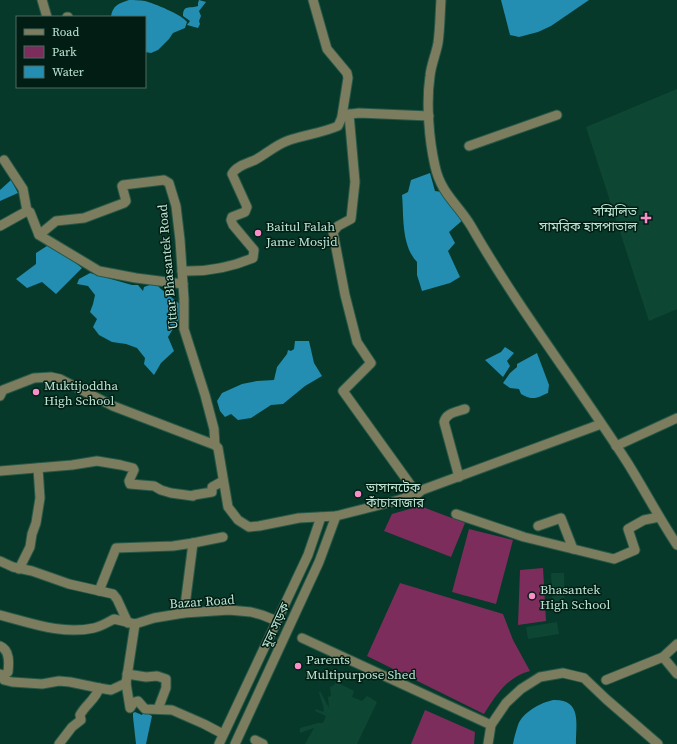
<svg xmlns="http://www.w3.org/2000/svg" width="677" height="744" font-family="'Source Serif 4','Noto Sans Bengali',serif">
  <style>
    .built { fill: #0e4634 }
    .green { fill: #7d2d5c }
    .water { fill: #238db2 }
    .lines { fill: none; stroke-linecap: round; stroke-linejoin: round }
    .minor-casing { stroke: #275848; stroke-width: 11 }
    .minor { stroke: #7c7c5e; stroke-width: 9 }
    .poi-dot { fill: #f98fc9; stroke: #021d14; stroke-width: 1.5 }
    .labels { text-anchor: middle; stroke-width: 3; stroke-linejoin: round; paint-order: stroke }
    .poi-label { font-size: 13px; fill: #bce5d3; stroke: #021d14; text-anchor: start }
    .street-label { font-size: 13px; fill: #bce5d3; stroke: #021d14 }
  </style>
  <rect width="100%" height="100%" fill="#063929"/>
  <g class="built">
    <path d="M677,89V309L649,321L586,127Z"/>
    <path d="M551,573H564L565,609H553Z"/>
    <path d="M557,622L559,634L528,639L526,627Z"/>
    <path d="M336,682L354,691L352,697L362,701L367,696L377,702L357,744H305L314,728L300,733V728L318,723H323L326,716L315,711L316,709L323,712L324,709L319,693L320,691L329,708L328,697L331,696L330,687L334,685Z"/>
  </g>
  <g class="green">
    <path d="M420,506L465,523L451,557L384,531L392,514Z"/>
    <path d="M469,529L513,540L496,604L452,592Z"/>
    <path d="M543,568L546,621L518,625L520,570Z"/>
    <path d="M400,583L503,614L513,640L530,671C507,677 496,695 484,714L367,656Z"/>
    <path d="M425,710L475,732L474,744H411Z"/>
  </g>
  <g class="water">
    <path d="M129,0C134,0 140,0 145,1C153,3 183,15 187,22L185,28L173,33L169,39L158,50L151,53L145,52V17H111C112,6 119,3 129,0Z"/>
    <path d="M199,0L206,2L199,11L201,16L199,21L200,24L198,28L187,25L190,21L183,16C183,4 190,9 198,6V3Z"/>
    <path d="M501,0H589L551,26L538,32L519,37L510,35Z"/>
    <path d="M430,173L435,191L442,192L464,219L449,232L455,243L448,251L460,277L450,283L422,291L417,275V262C401,245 404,216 402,195L408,192L411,180Z"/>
    <path d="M11,180L18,193L0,201V190Z"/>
    <path d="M50,244L62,252L82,268L56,294L42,282L27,288L16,279L36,264V253Z"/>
    <path d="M90,273L132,285H138L143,291L144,287L155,283L161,289L182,306L179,319L168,337L174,351L161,363L154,375L144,364L145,358L137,348L126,344L112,342L99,335L93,327L97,319L90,312L93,304L95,295L88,286L77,284L79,279Z"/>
    <path d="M295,341H309L314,363L322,376L305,386L283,404L271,405L251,418L238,420L231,414L225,417L220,411L217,401L222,393L242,384L257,381L274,380L277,367L287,354L288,350L291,351L294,349Z"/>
    <path d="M505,347L514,353L507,361L510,366L503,377L485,360L501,352Z"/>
    <path d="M537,353L549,385L548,393C536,398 534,401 521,394L519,389L510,388L503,383L510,373L517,367V364Z"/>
    <path d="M553,700C582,699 576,723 576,744H513C514,738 516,731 518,725C523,712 540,703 553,700Z"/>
    <path d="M135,712L142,715L143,713H147L152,716L146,744H136L133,717V713Z"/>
  </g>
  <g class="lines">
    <defs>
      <g id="minor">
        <path d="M42,0L47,17"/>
        <path d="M313,0L327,49L347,73L348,78L342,116"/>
        <path d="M441,0C440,14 440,29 438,43C436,54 431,65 430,76C426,103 429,140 435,166C441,194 458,204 471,226C518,308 576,383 627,462C644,489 659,518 677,545"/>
        <path d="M67,17H68"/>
        <path d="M349,114L355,182L351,219L338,226L333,232L345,295L357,342L371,363L343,391L417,494"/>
        <path d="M469,146L557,115"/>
        <path d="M4,160L23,189L27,211"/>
        <path d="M0,226L27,211L30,212L39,235L56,221L84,218L124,203L126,201L122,186L123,185L164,180L169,183L176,206L180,240L184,299V329L205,395L214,429L215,445"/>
        <path d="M39,235L99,271L136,278L183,284"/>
        <path d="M182,271C208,272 229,268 253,258L254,250L233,225L231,220L232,217L245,212L247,207L232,174C236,166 248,163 255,160C266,154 276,145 287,141C304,135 322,133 338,126L343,115L359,113L429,116"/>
        <path d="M0,396L3,390L34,378L51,377L60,379L113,406L215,445L218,448L228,507L238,520L249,527L259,526L299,518L336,516L399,500L417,494L422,490L601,424"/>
        <path d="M616,446L677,418"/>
        <path d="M0,471L72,465L97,461L121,465L133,468L134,470L129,481L130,484L154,486L161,490L171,493L193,496L194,495L212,492V487L223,481"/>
        <path d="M459,477L444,422C446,413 456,412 465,409"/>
        <path d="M456,514L524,537L614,559L635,550L628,529L644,520L659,517"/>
        <path d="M538,526L561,518L573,549"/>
        <path d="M0,561L13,567L32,571L69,584L113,594L117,599L128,623"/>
        <path d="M19,569L30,547L32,534L36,523L40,498L38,468"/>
        <path d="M99,591L116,548L173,546L193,543"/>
        <path d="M184,613L193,543L223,537"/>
        <path d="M0,615C31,623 62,635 94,628C102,626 108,622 114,619L135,624L154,618L184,613L229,610L251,612L262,615L277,621"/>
        <path d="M135,624L126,683L130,708L134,702L138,701L145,709L172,710L204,724L223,734"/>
        <path d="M302,638L491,725"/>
        <path d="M0,646C10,650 9,663 8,672L3,676"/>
        <path d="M663,657L677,674"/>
        <path d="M0,674L3,676L4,680L12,682L42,684L59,681L70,682L99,688C97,698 85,705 80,715L81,720L72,727L59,744"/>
        <path d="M127,674L146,677L157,676L166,679V688L158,709"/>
        <path d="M606,680L663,657L677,644"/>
        <path d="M99,688L111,690L126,683"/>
        <path d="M255,740L263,744"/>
        <path d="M219,744L308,555L321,517"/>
        <path d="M235,744L319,562L336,516"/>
        <path d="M488,744L491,725L506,703L521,689L540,677L563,673L584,678L606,699L658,744"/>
      </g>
    </defs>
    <use href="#minor" class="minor-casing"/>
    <use href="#minor" class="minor"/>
  </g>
  <g class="poi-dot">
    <path d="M644 212h4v4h4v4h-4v4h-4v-4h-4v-4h4z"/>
    <circle cx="258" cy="233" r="4"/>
    <circle cx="36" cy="392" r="4"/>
    <circle cx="358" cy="494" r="4"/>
    <circle cx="532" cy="596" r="4"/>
    <circle cx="298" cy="666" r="4"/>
  </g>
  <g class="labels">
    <g class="poi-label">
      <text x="637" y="216" text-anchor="end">সম্মিলিত<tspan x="637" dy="15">সামরিক হাসপাতাল</tspan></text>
      <text x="266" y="231">Baitul Falah<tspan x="266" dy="15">Jame Mosjid</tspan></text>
      <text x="44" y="390">Muktijoddha<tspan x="44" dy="15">High School</tspan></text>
      <text x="366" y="492">ভাসানটেক<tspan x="366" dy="15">কাঁচাবাজার</tspan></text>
      <text x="540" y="594">Bhasantek<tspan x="540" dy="15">High School</tspan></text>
      <text x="306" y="664">Parents<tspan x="306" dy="15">Multipurpose Shed</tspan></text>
    </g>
    <g class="street-label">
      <text transform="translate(167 267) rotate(-95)" y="5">Uttar Bhasantek Road</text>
      <text transform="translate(202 601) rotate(-4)" y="5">Bazar Road</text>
      <text transform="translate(275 625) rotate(-65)" y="5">মূল সড়ক</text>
    </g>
  </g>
  <rect x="16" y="16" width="130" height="72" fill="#021d14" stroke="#4c6d60"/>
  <rect x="24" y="29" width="20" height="6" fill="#7c7c5e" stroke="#4c6d60"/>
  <text x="52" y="36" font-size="12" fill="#bce5d3">Road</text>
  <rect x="24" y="46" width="20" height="12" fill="#7d2d5c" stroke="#4c6d60"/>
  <text x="52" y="56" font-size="12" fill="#bce5d3">Park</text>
  <rect x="24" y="66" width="20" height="12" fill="#238db2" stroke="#4c6d60"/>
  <text x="52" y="76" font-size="12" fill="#bce5d3">Water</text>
</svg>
